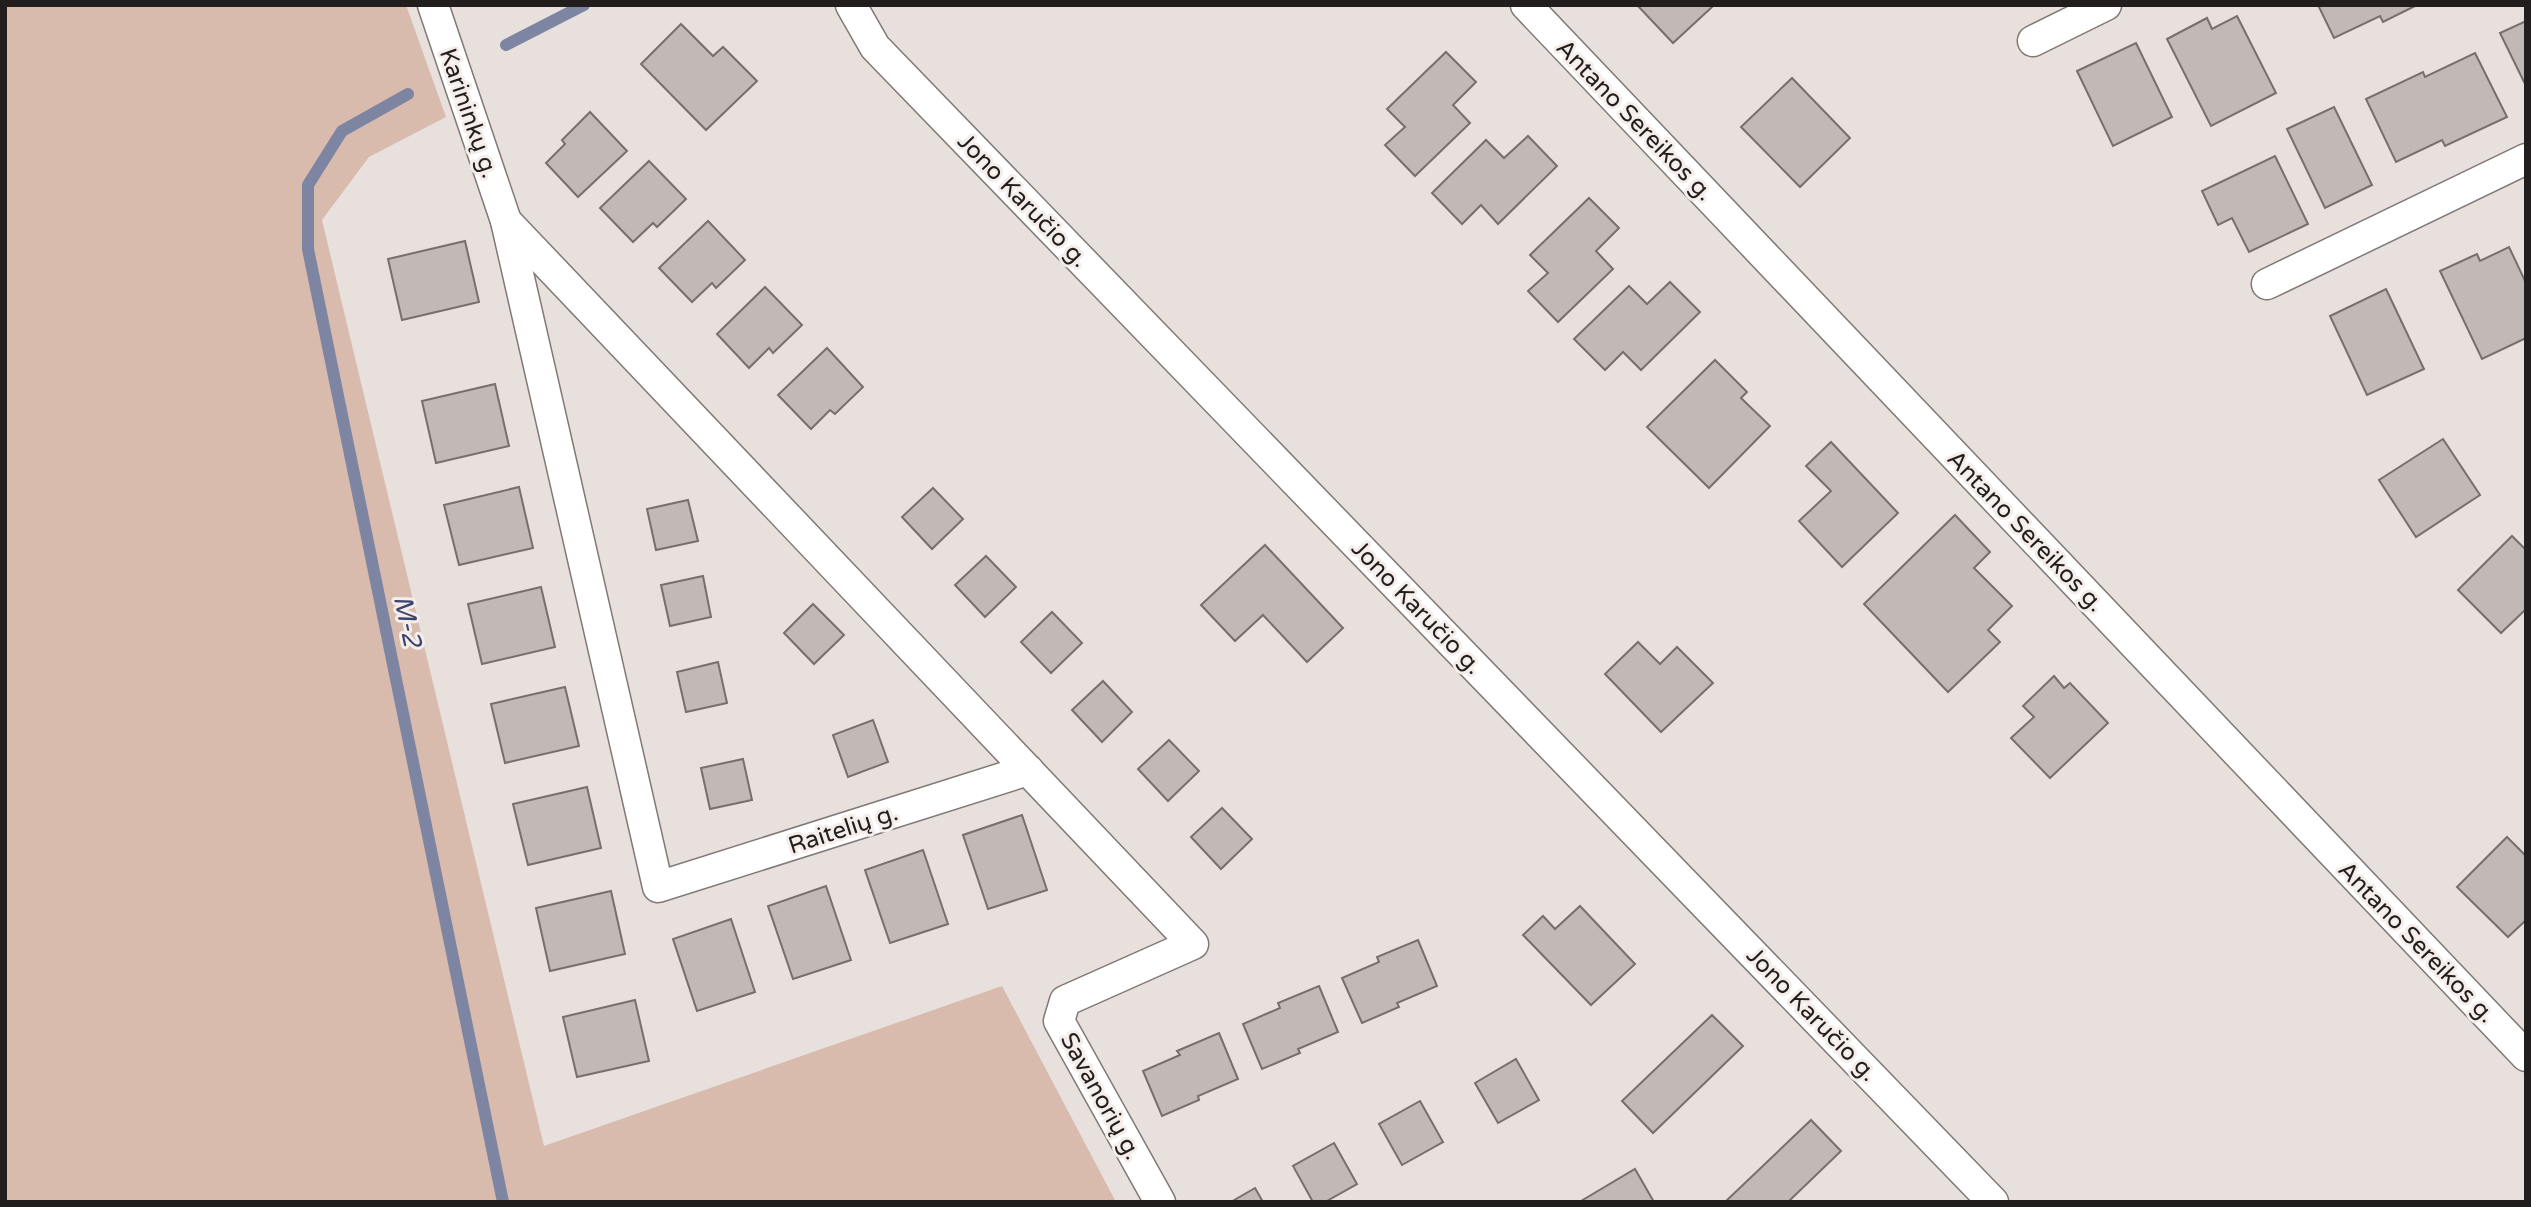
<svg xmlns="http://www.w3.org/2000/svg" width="2531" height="1207" font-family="'Varela Round',sans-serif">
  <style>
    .green { fill: #d9bbae }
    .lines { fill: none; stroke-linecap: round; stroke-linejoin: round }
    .stream { stroke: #7d85a2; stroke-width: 12 }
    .building { fill: #c1b9b6; stroke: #766f6c; stroke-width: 2 }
    .street-casing { stroke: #807976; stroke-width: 33 }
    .street { stroke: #fff; stroke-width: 30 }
    .labels { text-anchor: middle; stroke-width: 6; stroke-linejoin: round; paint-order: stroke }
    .street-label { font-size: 24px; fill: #211e1d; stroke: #f5edea }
    .water-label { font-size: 26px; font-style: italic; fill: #3a446f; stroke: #f5edea }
  </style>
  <rect width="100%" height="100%" fill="#e8e0dc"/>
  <path class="green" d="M5,5H406L446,117L369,157L322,220L544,1146L1002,986L1116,1202H5Z"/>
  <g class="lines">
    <g class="stream">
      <path d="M506,45L584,5"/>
      <path d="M408,94L342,131L308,185V249L503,1202"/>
    </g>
  </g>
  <g class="building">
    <path d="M1637,5H1711L1712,7L1673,43Z"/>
    <path d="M2318,5H2417L2383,22L2380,16L2334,38Z"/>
    <path d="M2237,16L2276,93L2211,126L2167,39L2207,18L2212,29Z"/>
    <path d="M2526,21V86L2500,33Z"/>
    <path d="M681,24L713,56L723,47L757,81L706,130L641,64Z"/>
    <path d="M2136,43L2172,117L2113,146L2077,71Z"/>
    <path d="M1446,52L1476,82L1453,105L1470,123L1415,176L1385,145L1405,127L1387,109Z"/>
    <path d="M2475,53L2507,117L2445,146L2442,140L2396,162L2366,99L2423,72L2425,77Z"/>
    <path d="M1792,78L1850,138L1800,187L1741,127Z"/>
    <path d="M2334,107L2372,185L2325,208L2287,129Z"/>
    <path d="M590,112L627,151L578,197L546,163L565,144L562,140Z"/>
    <path d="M1528,136L1557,166L1498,224L1481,205L1462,224L1432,193L1486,140L1504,158Z"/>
    <path d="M2275,156L2308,224L2249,252L2232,218L2218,225L2202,191Z"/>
    <path d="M649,161L686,199L657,227L653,223L633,242L600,208Z"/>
    <path d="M1589,198L1619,228L1596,251L1613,269L1558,322L1528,291L1548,273L1530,255Z"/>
    <path d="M708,221L745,260L716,288L712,283L692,302L659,268Z"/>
    <path d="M465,241L479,302L402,320L388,259Z"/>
    <path d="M2509,247L2526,283V338L2482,359L2440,271L2477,254L2480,261Z"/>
    <path d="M1670,282L1700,312L1641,370L1623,352L1605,370L1574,339L1629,286L1647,304Z"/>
    <path d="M765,287L802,325L773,353L769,348L749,368L717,334Z"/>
    <path d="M2386,289L2424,369L2367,395L2330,316Z"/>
    <path d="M827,348L863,387L835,414L830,410L811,429L778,395Z"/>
    <path d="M1715,360L1747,392L1741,398L1770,426L1709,488L1647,427Z"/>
    <path d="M495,384L509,446L436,463L422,401Z"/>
    <path d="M2443,439L2480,495L2416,537L2379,480Z"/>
    <path d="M1831,442L1898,513L1842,567L1799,521L1831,491L1806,466Z"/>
    <path d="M519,487L533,548L459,565L444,505Z"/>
    <path d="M933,488L963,519L932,549L902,517Z"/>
    <path d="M688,500L698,541L656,550L647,509Z"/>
    <path d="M1955,515L1990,552L1974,568L2012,606L1988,630L2000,642L1948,692L1864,604Z"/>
    <path d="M2512,536L2526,550V609L2501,633L2458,590Z"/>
    <path d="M1265,545L1343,628L1307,662L1263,615L1235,641L1201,605Z"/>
    <path d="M986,556L1016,587L985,617L955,585Z"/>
    <path d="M703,576L711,617L670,626L661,585Z"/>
    <path d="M541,587L555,647L482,664L468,604Z"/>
    <path d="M813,604L844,635L814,664L784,633Z"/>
    <path d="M1052,612L1082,643L1051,673L1021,642Z"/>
    <path d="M1638,642L1660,664L1677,647L1713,683L1661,732L1605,674Z"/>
    <path d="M718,662L727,703L686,712L677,672Z"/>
    <path d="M2054,676L2064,688L2070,683L2108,723L2050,778L2011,738L2034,717L2023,706Z"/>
    <path d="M1103,681L1132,712L1102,742L1072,710Z"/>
    <path d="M565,687L579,746L505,763L491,704Z"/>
    <path d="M873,720L888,762L848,777L833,735Z"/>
    <path d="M1169,740L1199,771L1168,801L1138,769Z"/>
    <path d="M743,759L752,800L710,809L701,768Z"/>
    <path d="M587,787L601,848L528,865L513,804Z"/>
    <path d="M1222,808L1252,839L1221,869L1191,837Z"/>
    <path d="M1022,815L1047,890L988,909L963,835Z"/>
    <path d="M2507,837L2526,856V920L2508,937L2457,887Z"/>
    <path d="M923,850L948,924L890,943L865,870Z"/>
    <path d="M826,886L851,960L793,979L768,906Z"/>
    <path d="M611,891L625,954L550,971L536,908Z"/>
    <path d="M1580,906L1635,964L1591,1005L1523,935L1543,916L1555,929Z"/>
    <path d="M731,919L755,992L697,1011L673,939Z"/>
    <path d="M1418,940L1437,986L1397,1003L1399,1007L1362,1023L1342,978L1379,962L1377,957Z"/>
    <path d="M1319,986L1338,1032L1298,1049L1300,1053L1262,1069L1243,1024L1280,1008L1278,1003Z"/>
    <path d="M635,1000L649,1061L577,1077L563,1017Z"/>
    <path d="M1712,1015L1743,1046L1653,1133L1622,1101Z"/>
    <path d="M1219,1033L1238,1079L1198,1096L1199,1100L1162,1116L1143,1071L1180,1055L1177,1051Z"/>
    <path d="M1516,1059L1539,1100L1498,1123L1475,1083Z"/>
    <path d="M1420,1101L1443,1142L1402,1165L1379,1124Z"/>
    <path d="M1811,1120L1841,1151L1788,1202H1725Z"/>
    <path d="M1334,1143L1357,1184L1325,1202H1313L1293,1166Z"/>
    <path d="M1635,1169L1654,1202H1581V1201Z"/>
    <path d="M1255,1188L1263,1202H1231Z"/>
  </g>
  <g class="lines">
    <defs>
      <g id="street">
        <path d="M433,5L506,221L658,887L1028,770"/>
        <path d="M851,5L875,47L1993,1202"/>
        <path d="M1526,5L2526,1056"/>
        <path d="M2033,41L2106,5"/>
        <path d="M506,221L1193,944L1065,1001L1059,1021L1160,1202"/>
        <path d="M2267,284L2526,159"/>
      </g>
    </defs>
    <use href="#street" class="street-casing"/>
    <use href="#street" class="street"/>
  </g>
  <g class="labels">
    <g class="street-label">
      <text transform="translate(469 113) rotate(71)" y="8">Karininkų g.</text>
      <text transform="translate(1635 120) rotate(46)" y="8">Antano Sereikos g.</text>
      <text transform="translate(1023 200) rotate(46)" y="8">Jono Karučio g.</text>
      <text transform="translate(2026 531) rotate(46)" y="8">Antano Sereikos g.</text>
      <text transform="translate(1417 607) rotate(46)" y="8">Jono Karučio g.</text>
      <text transform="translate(843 829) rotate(-18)" y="8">Raitelių g.</text>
      <text transform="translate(2417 942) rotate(46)" y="8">Antano Sereikos g.</text>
      <text transform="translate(1812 1014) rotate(46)" y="8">Jono Karučio g.</text>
      <text transform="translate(1101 1096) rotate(61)" y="8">Savanorių g.</text>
    </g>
    <g class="water-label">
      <text transform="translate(408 621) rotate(78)" y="9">M-2</text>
    </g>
  </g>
  <rect width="2531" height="1207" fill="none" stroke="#211e1d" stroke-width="14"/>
</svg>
